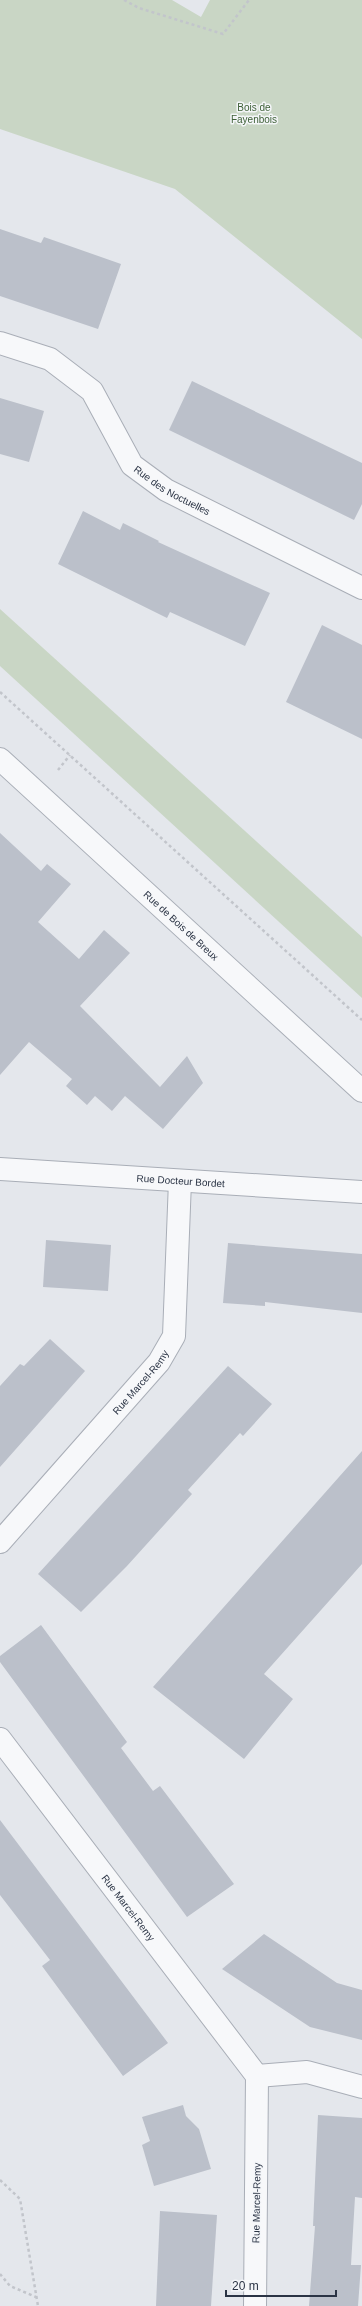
<svg xmlns="http://www.w3.org/2000/svg" width="362" height="2306" font-family="Arial,sans-serif">
  <style>
    .green { fill: #c9d6c5 }
    .building { fill: #bbc0ca }
    .lines { fill: none; stroke-linecap: round; stroke-linejoin: round }
    .minor-casing { stroke: #a9aeb7; stroke-width: 24 }
    .path { stroke: #c2c5cb; stroke-width: 2.5; stroke-dasharray: 3 3; stroke-linecap: butt }
    .minor { stroke: #f7f8fa; stroke-width: 22 }
    .labels { text-anchor: middle; stroke-width: 3; stroke-linejoin: round; paint-order: stroke }
    .park-label { font-size: 10px; fill: #3f6138; stroke: #f4f6f9 }
    .street-label { font-size: 10px; fill: #2b3445; stroke: #f4f6f9 }
  </style>
  <rect width="100%" height="100%" fill="#e4e7ec"/>
  <g class="green">
    <path d="M0,0H172L201,17L210,0H362V339L175,189L0,129Z"/>
    <path d="M0,609L362,937V998L0,666Z"/>
  </g>
  <g class="building">
    <path d="M0,229L41,243L44,237L121,264L98,329L0,296Z"/>
    <path d="M192,381L362,463V504L354,520L169,430Z"/>
    <path d="M0,398L44,411L29,462L0,454Z"/>
    <path d="M83,511L120,530L123,523L159,541L158,542L270,593L245,646L170,612L167,618L58,564Z"/>
    <path d="M322,625L362,645V739L286,702Z"/>
    <path d="M0,833L41,871L47,864L71,884L38,922L79,959L104,930L130,953L80,1006L160,1087L187,1056L203,1083L163,1129L125,1096L112,1111L95,1096L87,1105L66,1086L72,1079L29,1042L0,1075Z"/>
    <path d="M46,1240L111,1245L108,1291L43,1287Z"/>
    <path d="M228,1243L362,1254V1313L265,1302V1306L223,1303Z"/>
    <path d="M50,1339L85,1371L0,1467V1386L20,1364L24,1366Z"/>
    <path d="M228,1366L272,1404L243,1436L240,1433L188,1490L192,1494L127,1566L81,1612L38,1574Z"/>
    <path d="M362,1451V1564L264,1674L293,1699L244,1759L153,1687Z"/>
    <path d="M41,1625L127,1742L121,1748L153,1791L160,1786L234,1884L187,1917L0,1662V1656Z"/>
    <path d="M0,1820L168,2043L123,2076L42,1966L50,1960L0,1895Z"/>
    <path d="M264,1934L337,1983L362,1990V2040L310,2027L222,1969Z"/>
    <path d="M183,2105L186,2116L199,2129L211,2169L154,2186L142,2145L150,2141L142,2117Z"/>
    <path d="M318,2115L362,2118V2198L355,2197L351,2265H361L358,2306H309L315,2226H313Z"/>
    <path d="M160,2211L217,2215L211,2306H156Z"/>
  </g>
  <g class="lines">
    <defs>
      <g id="minor">
        <path id="s1" d="M0,343L50,359L92,391L132,465L166,490L362,588"/>
        <path id="s2" d="M0,759L362,1091"/>
        <path id="s3" d="M0,1169L362,1192"/>
        <path id="s4" d="M0,1542L159,1362L174,1336L180,1181"/>
        <path id="s5" d="M0,1739L257,2076L255,2306"/>
        <path d="M257,2076L307,2072L362,2087"/>
      </g>
    </defs>
    <use href="#minor" class="minor-casing"/>
    <g class="path">
      <path d="M124,0L139,8L223,34L249,0"/>
      <path d="M0,692L362,1020"/>
      <path d="M58,770L70,755"/>
      <path d="M0,2180L20,2199L38,2306"/>
      <path d="M0,2274L10,2286L36,2297"/>
    </g>
    <use href="#minor" class="minor"/>
  </g>
  <g class="labels">
    <g class="park-label">
      <text x="254" y="111">Bois de<tspan x="254" dy="12">Fayenbois</tspan></text>
    </g>
    <g class="street-label">
      <text dy="4" stroke="none"><textPath href="#s1" startOffset="237">Rue des Noctuelles</textPath></text>
      <text dy="4" stroke="none"><textPath href="#s2" startOffset="246">Rue de Bois de Breux</textPath></text>
      <text dy="4" stroke="none"><textPath href="#s3" startOffset="181">Rue Docteur Bordet</textPath></text>
      <text dy="4" stroke="none"><textPath href="#s4" startOffset="213">Rue Marcel-Remy</textPath></text>
      <text dy="4" stroke="none"><textPath href="#s5" startOffset="212">Rue Marcel-Remy</textPath></text>
      <text transform="translate(256 2203) rotate(-89)" y="4">Rue Marcel-Remy</text>
    </g>
  </g>
  <path d="M226 2290v6h110v-6" fill="none" stroke="#2b3445" stroke-width="2"/>
  <text x="232" y="2290" font-size="12" fill="#2b3445" stroke="#f4f6f9" stroke-width="3" paint-order="stroke">20 m</text>
</svg>
